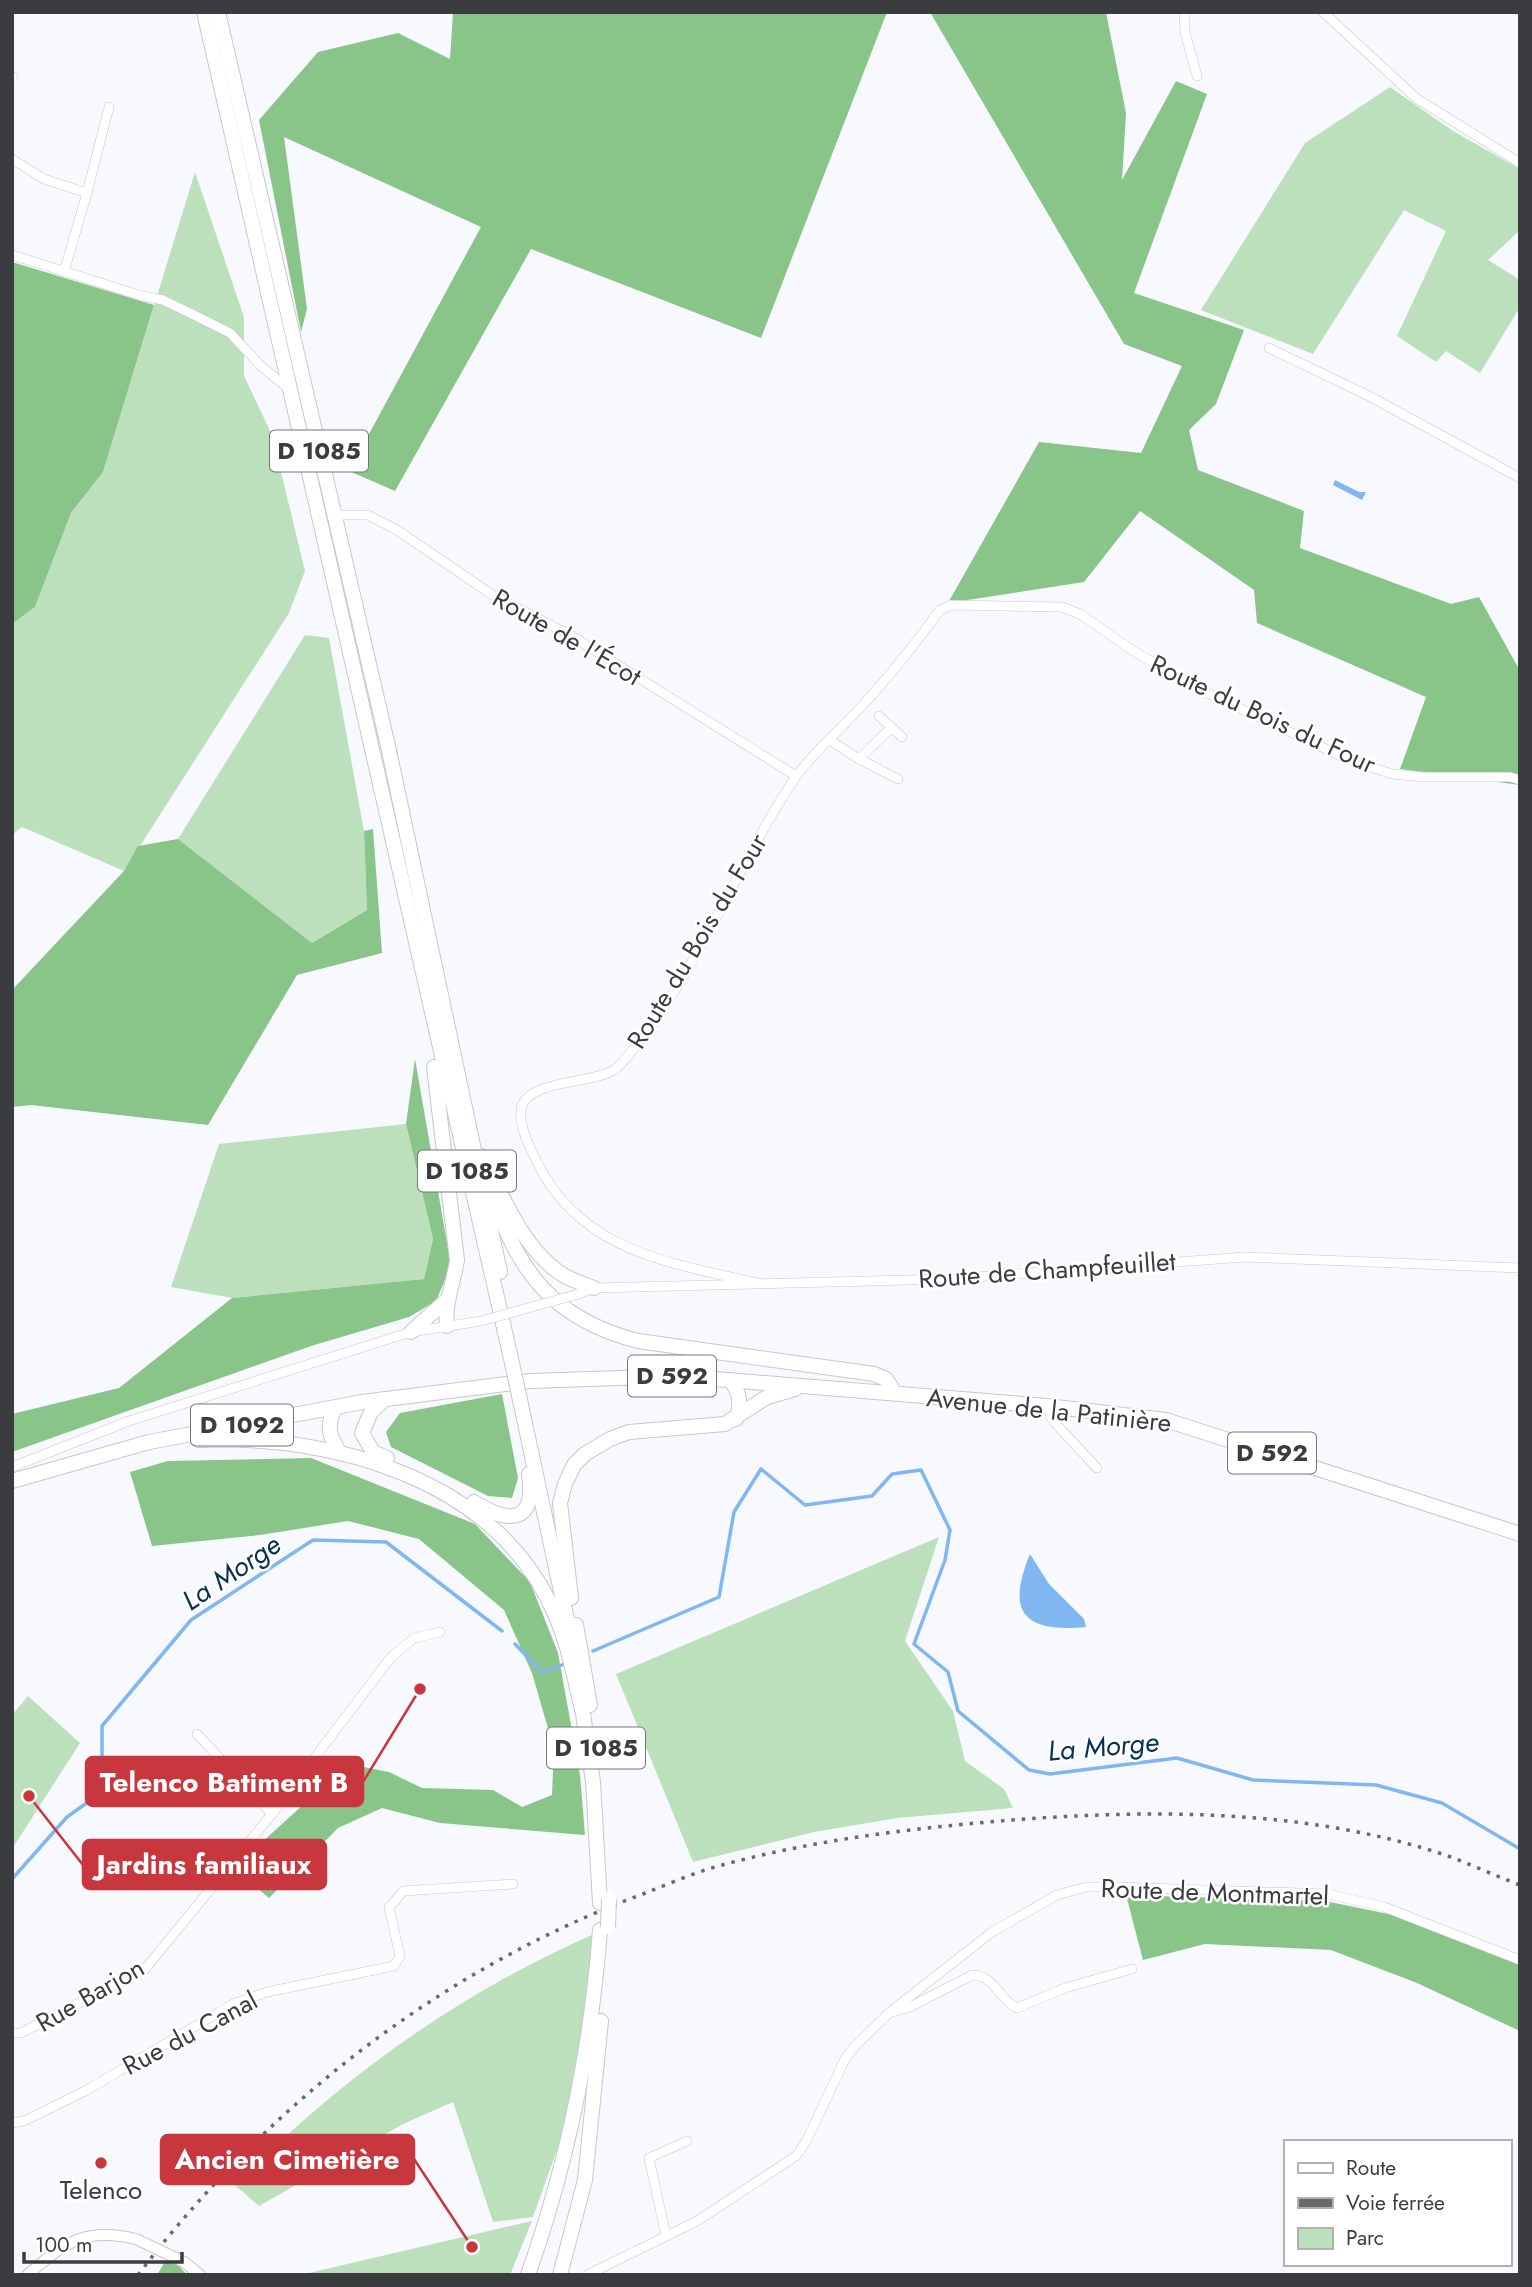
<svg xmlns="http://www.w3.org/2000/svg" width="1532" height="2287" font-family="Jost,sans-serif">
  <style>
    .green { fill: #bde0bc }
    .forest { fill: #89c489 }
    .water { fill: #80b7f1 }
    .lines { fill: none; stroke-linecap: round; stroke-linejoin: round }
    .stream { stroke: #80b7f1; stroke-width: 3.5 }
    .minor-casing { stroke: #c6c7cf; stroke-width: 10 }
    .tertiary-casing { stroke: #c6c7cf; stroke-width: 12 }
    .primary-casing { stroke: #c6c7cf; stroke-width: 16 }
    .minor { stroke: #fff; stroke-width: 9 }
    .tertiary { stroke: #fff; stroke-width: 10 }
    .primary { stroke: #fff; stroke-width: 14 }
    .rail { stroke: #696a6d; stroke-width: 3.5; stroke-dasharray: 3.5 7; stroke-linecap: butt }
    .minor-bridge-casing { stroke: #c6c7cf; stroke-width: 10; stroke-linecap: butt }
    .tertiary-bridge-casing { stroke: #c6c7cf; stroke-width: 12; stroke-linecap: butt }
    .primary-bridge-casing { stroke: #c6c7cf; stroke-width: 16; stroke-linecap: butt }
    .minor-bridge { stroke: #fff; stroke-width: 9 }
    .tertiary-bridge { stroke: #fff; stroke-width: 10 }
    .primary-bridge { stroke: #fff; stroke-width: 14 }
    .poi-dot { fill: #c7373d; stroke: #fff; stroke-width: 2.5 }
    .labels { text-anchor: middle; stroke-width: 5; stroke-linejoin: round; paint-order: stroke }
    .shield { fill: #fff; stroke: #767679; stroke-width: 2 }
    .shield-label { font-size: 24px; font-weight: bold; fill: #3b3c3f }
    .street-label { font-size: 26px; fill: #3b3c3f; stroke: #fff }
    .poi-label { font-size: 26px; fill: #3b3c3f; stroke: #fff }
    .water-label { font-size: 28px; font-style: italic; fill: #073055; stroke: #fff }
    .leader { fill: none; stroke: #c7373d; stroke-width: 2.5 }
    .callout-dot { fill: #c7373d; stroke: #fff; stroke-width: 2.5 }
    .callout { fill: #c7373d; stroke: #c7373d; stroke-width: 2.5 }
    .callout-label { font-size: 28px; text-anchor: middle; font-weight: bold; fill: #fff }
  </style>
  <rect width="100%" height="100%" fill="#f8f9ff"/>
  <g class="green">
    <path d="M1390,87L1453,131L1520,169V230L1488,260L1520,280V307L1480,373L1446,351L1436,362L1397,336L1446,231L1404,210L1313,354L1201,310L1305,143Z"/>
    <path d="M195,172L244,317V376L272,435L305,571L289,613L124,871L22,827L12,835V624L35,607L71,513L103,472Z"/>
    <path d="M305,635L329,638L364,831L367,910L312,943L178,839Z"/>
    <path d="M406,1124L433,1239L424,1279L232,1298L171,1287L219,1144Z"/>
    <path d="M939,1537L905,1641L953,1711L965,1761L1004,1789L1013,1808L897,1818L814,1832L693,1862L616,1674Z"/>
    <path d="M28,1696L80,1743L12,1849V1715Z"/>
    <path d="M594,1934L571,2111L533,2217L493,2222L453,2102L403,2124L259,2206L235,2185C341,2078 456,1995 594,1934Z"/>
    <path d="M532,2221L510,2275H301L313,2272Z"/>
  </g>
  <g class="forest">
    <path d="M453,12H887L761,338L531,249L395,491L349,471L481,227L284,137L307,309L301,332L259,120L318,52L398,33L450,59Z"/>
    <path d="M930,12H1106L1126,113L1122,180L1176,81L1207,94L1134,293L1244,330L1216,404L1189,430L1198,470L1304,511L1300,548L1451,604L1479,597L1520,671V785L1400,769L1426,697L1257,623L1254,590L1140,511L1084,582L948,603L1039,442L1141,453L1182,366L1124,344Z"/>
    <path d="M12,262L154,305L103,472L71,513L35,607L12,624Z"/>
    <path d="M373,829L382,953L297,975L208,1125L31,1105L12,1107V990L124,871L138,846L178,839L312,943L367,910L364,831Z"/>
    <path d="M415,1059L451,1266L436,1301L409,1317L311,1346L12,1452V1414L119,1388L232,1298L424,1279L433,1239L406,1124Z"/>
    <path d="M502,1394L518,1478L512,1498L488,1496L391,1447L386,1432L400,1413Z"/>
    <path d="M311,1458L475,1524L530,1582L558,1653L580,1775L585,1835L440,1823L382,1808L338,1828L269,1898L241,1874L260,1844L348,1764L389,1772L422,1788L493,1790L522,1807L552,1795L554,1749L532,1673L504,1610L419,1539L348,1521L260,1535L152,1546L130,1472L168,1461Z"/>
    <path d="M1126,1895L1325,1901L1432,1923L1520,1960V2031L1417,1983L1331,1950L1205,1944L1143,1960Z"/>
    <path d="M166,2260L179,2266L187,2275H157Z"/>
  </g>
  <g class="water">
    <path d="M1335,480L1359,492H1366L1362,500L1333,485Z"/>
    <path d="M1030,1554L1049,1584L1084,1619L1086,1627C1023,1633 1006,1612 1030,1554Z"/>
  </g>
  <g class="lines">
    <g class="stream">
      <path d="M515,1644L543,1673L564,1664"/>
      <path d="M593,1651L719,1597L734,1512L761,1469L805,1505L872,1496L892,1474L921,1470L950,1530L945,1560L914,1644L948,1672L958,1711L1029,1770L1050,1774L1177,1758L1253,1780L1376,1785L1442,1803L1520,1849"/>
      <path d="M12,1879L67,1817L102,1792V1726L191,1620L313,1540L386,1542L502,1631"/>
    </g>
    <defs>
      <g id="minor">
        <path d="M1184,12L1185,32L1197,76"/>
        <path d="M1323,12L1416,98L1520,163"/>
        <path d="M12,77H13"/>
        <path d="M12,159L44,179L87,193L64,272"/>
        <path d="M87,193L109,107"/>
        <path d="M12,255L139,295L163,300L192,314L230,333L261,366L288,388"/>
        <path d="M1269,348L1369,396L1520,478"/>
        <path d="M334,515H368L397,530L494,596L570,635L796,776"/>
        <path d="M879,716L902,737"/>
        <path d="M830,740L859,759L890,729"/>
        <path d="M859,759L898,779"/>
        <path d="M758,1283C669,1263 579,1251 536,1160C529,1146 519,1126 521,1110C524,1080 592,1084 614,1070C621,1066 626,1057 632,1051C699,969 736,866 795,778C812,753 839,731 860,708C889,677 915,644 940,610L951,605L1062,607L1080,614L1135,652L1201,690L1347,759L1392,774L1425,777H1510L1520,780"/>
        <path d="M575,1295L594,1288L947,1279L1245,1257L1520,1268"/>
        <path d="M1047,1406L1053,1421L1097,1468"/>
        <path d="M12,1467L129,1421L411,1332L481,1321"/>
        <path d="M197,1734L272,1814"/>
        <path d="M892,2012L910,2007L972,1975C996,1976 998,1999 1017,2008L1065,1988L1132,1969"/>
        <path d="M14,2033H21L145,1969L272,1814L391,1657L414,1638L440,1632"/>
        <path d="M12,2123L24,2121L87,2090L233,2004L267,1992L394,1966L400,1956L389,1908L403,1891L513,1884"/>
        <path d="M666,2236L649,2158L687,2141"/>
        <path d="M587,2275L697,2221L796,2156L807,2140L845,2059L855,2046L890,2012L992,1932L1057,1895L1086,1887H1116L1328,1894L1384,1907L1520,1960"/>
      </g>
      <g id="tertiary">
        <path d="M184,2262L200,2275"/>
        <path d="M27,2275C67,2242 83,2227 136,2239"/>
      </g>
      <g id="primary">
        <path d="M204,12L512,1363"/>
        <path d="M218,12L388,746L500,1272"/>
        <path d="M434,1067L457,1260C454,1282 444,1304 447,1326"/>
        <path d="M482,1156C502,1195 522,1247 560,1273C570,1280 583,1284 594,1288"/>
        <path d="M492,1191C516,1272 555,1320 638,1341L874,1374L886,1379L895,1393"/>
        <path d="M411,1332L448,1299"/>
        <path d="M730,1380C740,1392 742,1404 736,1419"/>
        <path d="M385,1399L371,1412L362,1433L373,1452L387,1458"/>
        <path d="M520,1400L571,1638"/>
        <path d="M335,1408C326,1426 329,1436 340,1453"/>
        <path d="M199,1440C332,1434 496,1479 554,1612C568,1642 574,1677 582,1709"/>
        <path d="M12,1481L149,1442L362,1402L530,1381L679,1376L1047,1406L1166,1420L1520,1534"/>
        <path d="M474,1502C509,1524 536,1524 529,1474"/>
        <path d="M571,1598L560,1503L565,1484L574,1465L585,1454L610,1439L629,1432L725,1424L767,1397L795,1389"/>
        <path d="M576,1625L590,1705"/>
        <path d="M581,1700L593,1782L600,1903"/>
        <path d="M528,2275C568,2162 591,2049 600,1930"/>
        <path d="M560,2275L585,2180L601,2021"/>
      </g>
    </defs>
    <use href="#minor" class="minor-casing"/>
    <use href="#tertiary" class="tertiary-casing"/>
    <use href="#primary" class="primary-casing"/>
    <use href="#minor" class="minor"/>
    <use href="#tertiary" class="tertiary"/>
    <use href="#primary" class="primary"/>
    <path class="rail" d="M138,2275C268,2104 441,1969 643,1894C666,1885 691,1874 715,1867C811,1840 913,1828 1012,1820C1156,1809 1310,1809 1448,1856C1472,1865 1496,1876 1520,1885"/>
    <defs>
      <path id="minor-bridge" d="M481,1321L575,1295"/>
      <path id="tertiary-bridge" d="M136,2239L184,2262"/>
      <g id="primary-bridge">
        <path d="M512,1363L520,1400"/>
        <path d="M608,1927L609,1899"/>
      </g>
    </defs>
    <use href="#minor-bridge" class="minor-bridge-casing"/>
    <use href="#tertiary-bridge" class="tertiary-bridge-casing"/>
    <use href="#primary-bridge" class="primary-bridge-casing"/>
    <use href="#minor-bridge" class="minor-bridge"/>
    <use href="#tertiary-bridge" class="tertiary-bridge"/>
    <use href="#primary-bridge" class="primary-bridge"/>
  </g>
  <circle class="poi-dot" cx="101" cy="2163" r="7"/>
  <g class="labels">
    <g class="shield">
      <rect x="270" y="430.5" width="98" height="41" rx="5"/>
      <rect x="418" y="1150.5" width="98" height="41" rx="5"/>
      <rect x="628" y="1355.5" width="88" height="41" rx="5"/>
      <rect x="191" y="1404.5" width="102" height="41" rx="5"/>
      <rect x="1228" y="1432.5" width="88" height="41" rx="5"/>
      <rect x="547" y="1727.5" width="98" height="41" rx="5"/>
    </g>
    <g class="shield-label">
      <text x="319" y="459">D 1085</text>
      <text x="467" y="1179">D 1085</text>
      <text x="672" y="1384">D 592</text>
      <text x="242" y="1433">D 1092</text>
      <text x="1272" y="1461">D 592</text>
      <text x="596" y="1756">D 1085</text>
    </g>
    <g class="street-label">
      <text transform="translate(567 637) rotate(30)" y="9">Route de l'Écot</text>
      <text transform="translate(1263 714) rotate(25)" y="9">Route du Bois du Four</text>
      <text transform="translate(697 941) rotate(-59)" y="9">Route du Bois du Four</text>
      <text transform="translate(1047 1270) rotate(-4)" y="9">Route de Champfeuillet</text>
      <text transform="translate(1049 1410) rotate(6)" y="9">Avenue de la Patinière</text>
      <text transform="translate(1215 1892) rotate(2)" y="9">Route de Montmartel</text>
      <text transform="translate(90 1995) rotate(-30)" y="9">Rue Barjon</text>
      <text transform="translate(190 2033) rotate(-28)" y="9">Rue du Canal</text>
    </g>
    <g class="poi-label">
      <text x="101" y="2199">Telenco</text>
    </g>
    <g class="water-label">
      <text transform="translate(231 1572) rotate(-34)" y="10">La Morge</text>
      <text transform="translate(1103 1746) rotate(-5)" y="10">La Morge</text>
    </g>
  </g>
  <path class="leader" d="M420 1689L363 1782M29 1796L83 1865M472 2247L414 2159"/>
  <g class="callout-dot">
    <circle cx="420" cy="1689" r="7"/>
    <circle cx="29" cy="1796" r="7"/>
    <circle cx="472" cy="2247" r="7"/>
  </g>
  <g class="callout">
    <rect x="86" y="1757" width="277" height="49" rx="7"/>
    <rect x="83" y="1840" width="243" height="49" rx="7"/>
    <rect x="161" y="2135" width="253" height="49" rx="7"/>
  </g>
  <g class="callout-label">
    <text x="224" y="1792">Telenco Batiment B</text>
    <text x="204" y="1874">Jardins familiaux</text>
    <text x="287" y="2169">Ancien Cimetière</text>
  </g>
  <rect width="1532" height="2287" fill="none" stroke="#3b3c3f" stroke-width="28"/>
  <rect x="1284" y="2140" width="228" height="126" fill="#ffffff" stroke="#b1b1b2" stroke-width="2"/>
  <rect x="1298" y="2163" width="35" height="10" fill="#ffffff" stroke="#b1b1b2" stroke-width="2"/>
  <text x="1346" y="2175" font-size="21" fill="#3b3c3f">Route</text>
  <rect x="1298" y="2198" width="35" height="10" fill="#696a6d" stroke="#b1b1b2" stroke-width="2"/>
  <text x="1346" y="2210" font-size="21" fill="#3b3c3f">Voie ferrée</text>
  <rect x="1298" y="2228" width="35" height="21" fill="#bde0bc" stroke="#b1b1b2" stroke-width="2"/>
  <text x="1346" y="2245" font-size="21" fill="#3b3c3f">Parc</text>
  <path d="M24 2252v10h158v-10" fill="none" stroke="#3b3c3f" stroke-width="3.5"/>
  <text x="35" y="2252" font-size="21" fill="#3b3c3f" stroke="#ffffff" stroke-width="5" paint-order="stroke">100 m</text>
</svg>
